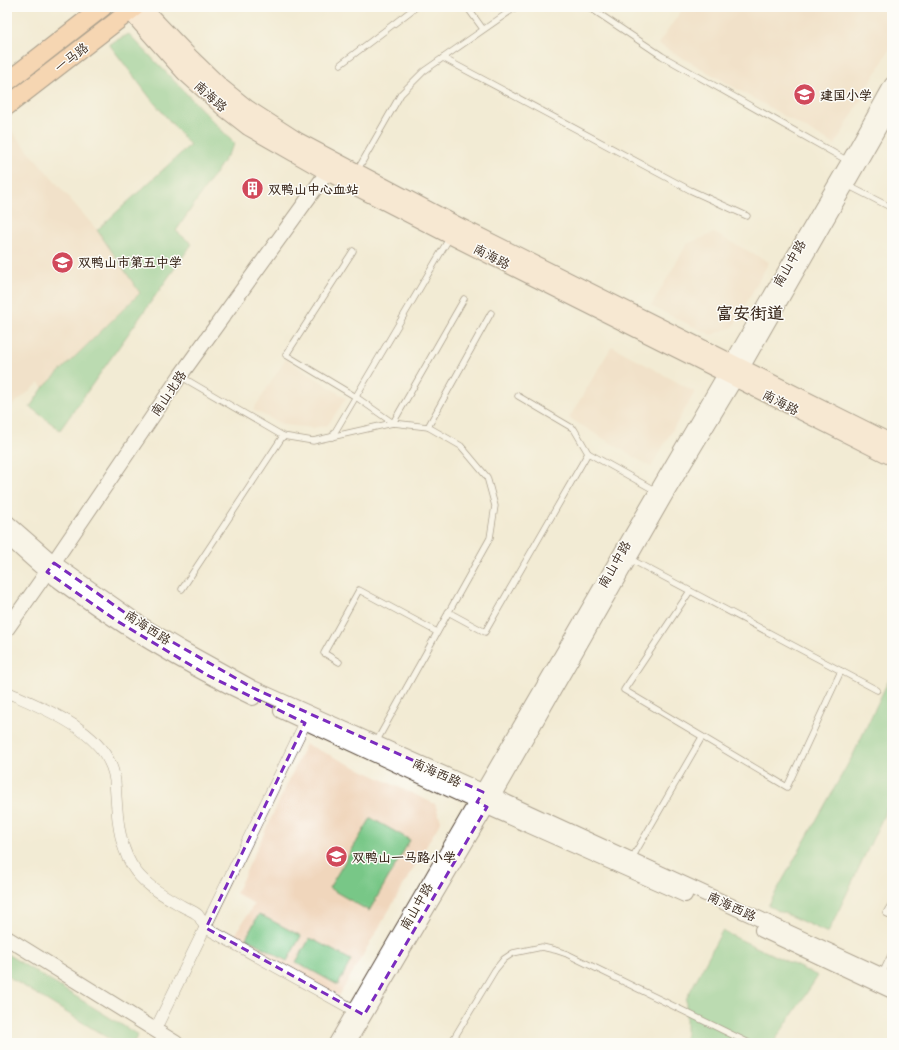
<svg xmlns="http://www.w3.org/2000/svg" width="899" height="1050" font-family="Sriracha,'LXGW WenKai TC',sans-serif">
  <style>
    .built { fill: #f0d6bc }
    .green { fill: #78c787; stroke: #5a7852 }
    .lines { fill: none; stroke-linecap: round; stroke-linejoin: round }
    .service-casing { stroke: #564739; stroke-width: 7 }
    .minor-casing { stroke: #564739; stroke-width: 12 }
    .tertiary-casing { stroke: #564739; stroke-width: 16 }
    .secondary-casing { stroke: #564739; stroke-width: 18 }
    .primary-casing { stroke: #564739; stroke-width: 20 }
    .service { stroke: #fff; stroke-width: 5.5 }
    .minor { stroke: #fff; stroke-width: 11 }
    .tertiary { stroke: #fff; stroke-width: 14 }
    .secondary { stroke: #fde4d1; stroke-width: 16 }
    .primary { stroke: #fabc8b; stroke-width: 18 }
    .marked { fill: none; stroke: #7b2cbf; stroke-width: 3; stroke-dasharray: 8 5; stroke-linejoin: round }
    .labels { text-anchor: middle; stroke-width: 3; stroke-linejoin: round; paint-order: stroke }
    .street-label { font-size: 13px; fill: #3b2a1e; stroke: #fdfcf7 }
    .poi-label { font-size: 13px; font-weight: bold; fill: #3b2a1e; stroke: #fdfcf7; text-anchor: start }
    .district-label { font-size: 17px; font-weight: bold; fill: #3b2a1e; stroke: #fdfcf7 }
  </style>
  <rect width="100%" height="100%" fill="#fdfcf7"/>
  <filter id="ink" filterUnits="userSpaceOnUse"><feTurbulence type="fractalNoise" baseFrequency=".025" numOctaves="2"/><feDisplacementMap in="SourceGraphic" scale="8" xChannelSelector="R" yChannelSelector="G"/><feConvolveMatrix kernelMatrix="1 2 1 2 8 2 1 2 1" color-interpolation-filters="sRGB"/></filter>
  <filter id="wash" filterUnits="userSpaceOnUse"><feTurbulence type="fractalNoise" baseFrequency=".012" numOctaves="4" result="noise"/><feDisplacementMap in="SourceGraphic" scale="16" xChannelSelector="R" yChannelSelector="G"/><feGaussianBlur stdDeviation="0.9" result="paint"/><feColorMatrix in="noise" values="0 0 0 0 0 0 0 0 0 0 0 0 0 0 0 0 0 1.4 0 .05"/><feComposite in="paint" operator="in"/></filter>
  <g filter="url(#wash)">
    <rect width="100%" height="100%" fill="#f2ebd4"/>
    <g class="built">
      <path d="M684,7H878L887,13L892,23V45L835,145L658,44Z"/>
      <path d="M7,126L97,230L140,293L43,388L39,383L7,410Z"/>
      <path d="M714,233L769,262L733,327L711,335L651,306L687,244Z"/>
      <path d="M612,346L695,392L651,467L569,418Z"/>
      <path d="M286,359L346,398L328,425L313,428L284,425L253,410Z"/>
      <path d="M306,744L435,804L441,821L339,996L234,937L254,904L236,893Z"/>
    </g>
    <g class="green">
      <path d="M129,34L235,144L176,231L192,244L60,430L30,407L43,388L140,293L97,230L190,145L151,99L109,44Z"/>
      <path d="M892,673V798L828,933L768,906L853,755Z"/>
      <path d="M371,818L410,840L369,911L329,888Z"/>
      <path d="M259,914L301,936L287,961L246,938Z"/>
      <path d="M722,931L818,976L774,1042L765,1043H682L686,1036V999Z"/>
      <path d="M310,938L351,960L338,985L296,962Z"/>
      <path d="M7,954L138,1035L133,1043H116L7,976Z"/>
    </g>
  </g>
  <g filter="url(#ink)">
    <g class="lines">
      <defs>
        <g id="service">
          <path d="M467,7L483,29"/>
          <path d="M589,7L662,56L848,161"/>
          <path d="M443,58L690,190L747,216"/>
          <path d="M341,64L416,7"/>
          <path d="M357,171L401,94L424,71L516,7"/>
          <path d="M847,185L892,208"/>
          <path d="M353,251L286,355L356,397L393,423L464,299"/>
          <path d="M180,376L283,436L313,441L393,423L428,427L461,446L487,477L495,506L490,538L375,744"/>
          <path d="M428,427L491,313"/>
          <path d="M332,437L450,237"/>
          <path d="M588,453L656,491"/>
          <path d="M630,559L877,690"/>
          <path d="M182,589L283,436"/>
          <path d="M690,591L624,690L787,787L841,671"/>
          <path d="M448,612L485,632L588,453L574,429L518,396"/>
          <path d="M339,662L324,653L359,590L437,632"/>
          <path d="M631,860L702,737"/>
          <path d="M892,903L886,913L892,916"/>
          <path d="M882,974L892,953"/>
          <path d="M451,1043L495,970L504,959L513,953L542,947L555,950L567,954L749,1043"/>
        </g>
        <g id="minor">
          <path d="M7,692C45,709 110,733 115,781C117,809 117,840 131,864C142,884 163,895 182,906C187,909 194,911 198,915C201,919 203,924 206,928L361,1014"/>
          <path d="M155,1030L305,723"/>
        </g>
        <g id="tertiary">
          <path d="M7,522L54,563L141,624L179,647L253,688L493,796L892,980"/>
          <path d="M7,537C21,549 34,562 48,573C112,621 181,664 253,698"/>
          <path d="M7,629L47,572L180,376L333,164"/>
          <path d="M281,711L487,807L685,895"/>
          <path d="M762,930L892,991"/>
          <path d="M7,938L176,1043"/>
          <path d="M336,1043L849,161L892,84"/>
          <path d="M348,1043L487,807L665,496L742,368L892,105"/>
        </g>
        <g id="secondary">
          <path d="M126,7L184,72L225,109L248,127L327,172L451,236L892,457"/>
          <path d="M142,7L189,56L221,87L247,108L298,141L457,225L892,443"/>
        </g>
        <g id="primary">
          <path d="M7,82L103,7"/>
          <path d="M7,106L135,7"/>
        </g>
      </defs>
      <use href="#service" class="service-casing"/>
      <use href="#minor" class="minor-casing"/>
      <use href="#tertiary" class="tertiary-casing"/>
      <use href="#secondary" class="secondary-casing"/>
      <use href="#primary" class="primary-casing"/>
      <use href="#service" class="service"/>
      <use href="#minor" class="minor"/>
      <use href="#tertiary" class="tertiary"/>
      <use href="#secondary" class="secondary"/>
      <use href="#primary" class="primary"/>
    </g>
  </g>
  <path d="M0 0H899V1050H0ZM54,563L141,624L253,688L483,792L477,802L487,807L364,1015L206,928L305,723L209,676L117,621L47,572Z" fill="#f2ebd4" fill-opacity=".55" fill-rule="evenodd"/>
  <path class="marked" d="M54,563L141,624L253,688L483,792L477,802L487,807L364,1015L206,928L305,723L209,676L117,621L47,572Z"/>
  <defs>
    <symbol id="school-disc" viewBox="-11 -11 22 22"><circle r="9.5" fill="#d1495b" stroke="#fdfcf7"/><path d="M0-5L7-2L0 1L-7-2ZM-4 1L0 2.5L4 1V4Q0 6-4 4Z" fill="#fff"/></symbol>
    <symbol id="building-disc" viewBox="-11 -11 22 22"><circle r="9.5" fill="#d1495b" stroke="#fdfcf7"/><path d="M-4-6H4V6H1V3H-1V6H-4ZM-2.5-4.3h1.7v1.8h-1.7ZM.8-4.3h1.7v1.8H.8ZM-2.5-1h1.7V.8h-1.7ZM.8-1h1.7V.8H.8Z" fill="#fff"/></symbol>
  </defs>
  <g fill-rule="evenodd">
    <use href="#school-disc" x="792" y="82" width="25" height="25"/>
    <use href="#building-disc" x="240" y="176" width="25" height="25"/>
    <use href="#school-disc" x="50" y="250" width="25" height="25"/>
    <use href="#school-disc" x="324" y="844" width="25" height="25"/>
  </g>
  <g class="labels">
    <g class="street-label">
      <text transform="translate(71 57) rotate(-38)" y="5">一马路</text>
      <text transform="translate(211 96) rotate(42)" y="5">南海路</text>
      <text transform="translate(492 256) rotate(27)" y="5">南海路</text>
      <text transform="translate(789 263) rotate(-60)" y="5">南山中路</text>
      <text transform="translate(168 393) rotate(-56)" y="5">南山北路</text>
      <text transform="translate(781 402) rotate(27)" y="5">南海路</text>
      <text transform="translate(614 564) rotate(-60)" y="5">南山中路</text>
      <text transform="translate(148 627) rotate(33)" y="5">南海西路</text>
      <text transform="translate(437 772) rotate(24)" y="5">南海西路</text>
      <text transform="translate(416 906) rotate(-60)" y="5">南山中路</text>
      <text transform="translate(732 906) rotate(25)" y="5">南海西路</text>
    </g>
    <g class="poi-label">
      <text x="820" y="100">建国小学</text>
      <text x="268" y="194">双鸭山中心血站</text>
      <text x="78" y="267">双鸭山市第五中学</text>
      <text x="352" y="862">双鸭山一马路小学</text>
    </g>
    <g class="district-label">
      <text x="750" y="319">富安街道</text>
    </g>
  </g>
  <rect width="899" height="1050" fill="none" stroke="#fdfcf7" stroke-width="24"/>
</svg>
